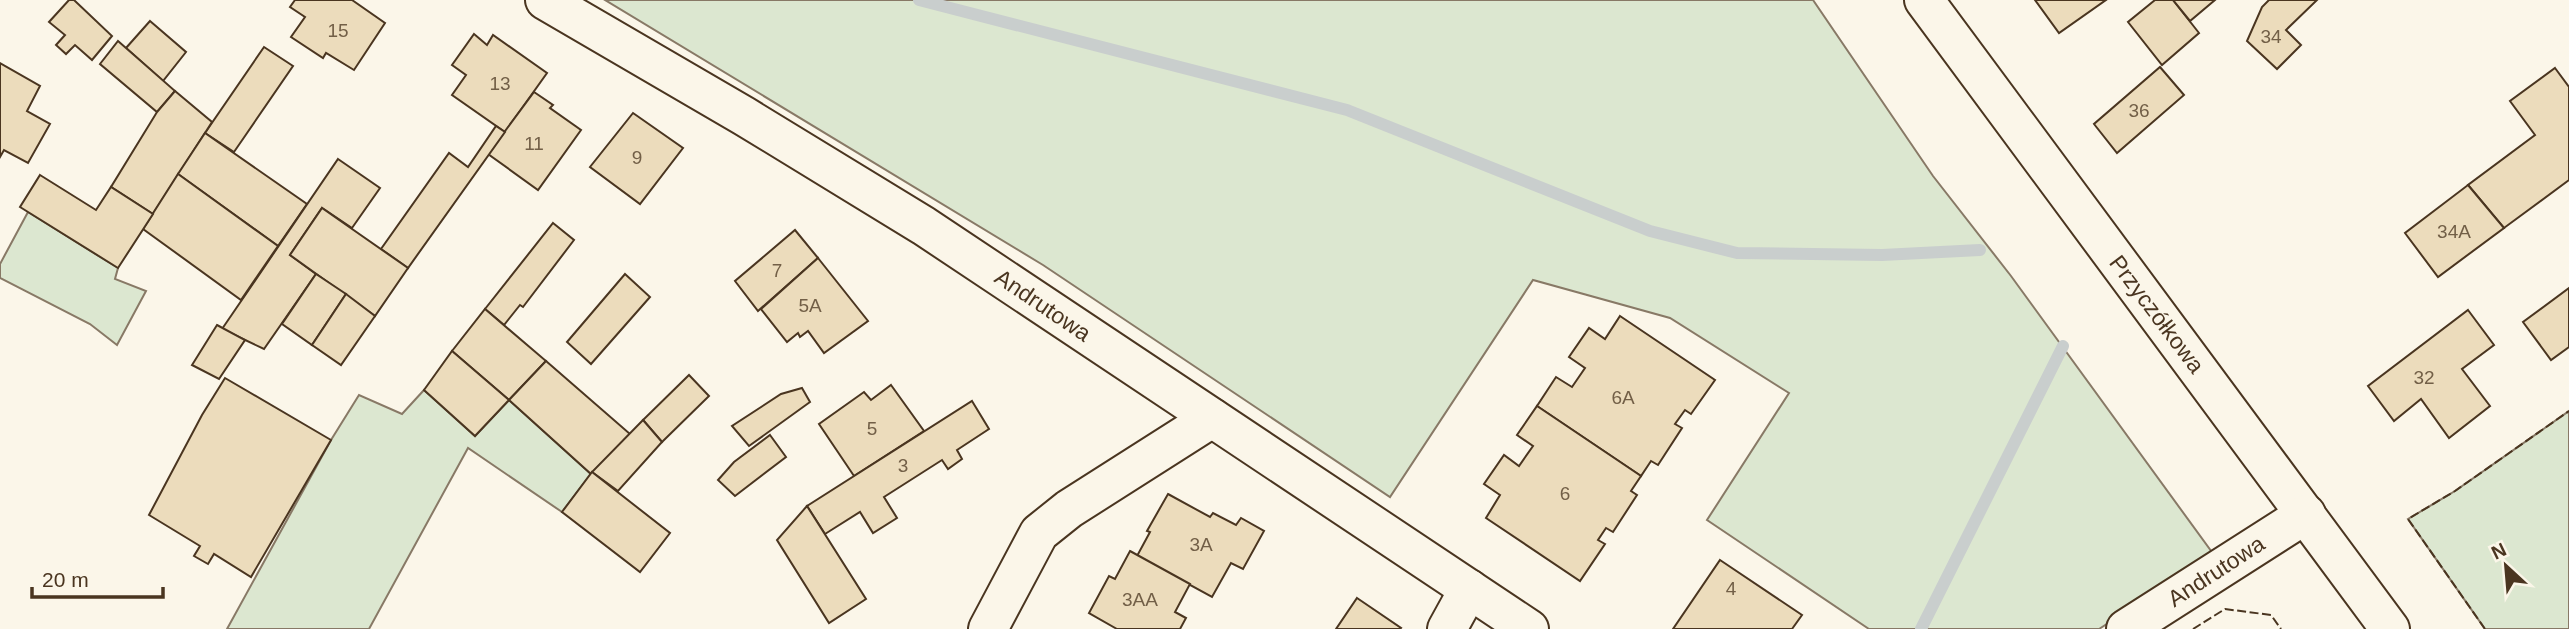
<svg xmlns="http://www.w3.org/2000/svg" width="2569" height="629" font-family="Arial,sans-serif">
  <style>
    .green { fill: #dce7d0; stroke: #887966; stroke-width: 2 }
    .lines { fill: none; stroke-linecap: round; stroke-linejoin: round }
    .stream { stroke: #c9cecd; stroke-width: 12 }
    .building { fill: #ecdcbc; stroke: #4a3520; stroke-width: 2 }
    .minor-casing { stroke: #4a3520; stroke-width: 42 }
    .minor { stroke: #fbf6e9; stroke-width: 38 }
    .fence { stroke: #4a3520; stroke-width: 2; stroke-dasharray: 9 3.5; stroke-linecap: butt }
    .labels { text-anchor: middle; stroke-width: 5; stroke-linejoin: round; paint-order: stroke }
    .number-label { font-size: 19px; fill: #725f47 }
    .street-label { font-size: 23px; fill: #4a3520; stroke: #fbf6e9 }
  </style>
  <rect width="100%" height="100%" fill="#fbf6e9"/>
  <g class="green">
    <path d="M605,0H1813L1933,176L2011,276L2214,555L2099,629H1869L1707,520L1789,393L1670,318L1533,280L1390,497L1043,265Z"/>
    <path d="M28,212L118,268L115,279L146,291L117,345L90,324L0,278V264Z"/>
    <path d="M424,390L475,436L509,400L591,474L562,512L468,448L369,629H227L331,440L359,395L402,414Z"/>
    <path d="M2569,411V629H2485L2408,519L2455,491Z"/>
  </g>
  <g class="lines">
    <g class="stream">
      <path d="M919,0L1347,110L1650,231L1737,253L1882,255L1980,250"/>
      <path d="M1921,629L2063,346"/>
    </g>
  </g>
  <g class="building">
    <path d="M69,0H74L112,36L92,60L75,45L66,54L56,45L65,35L49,22Z"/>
    <path d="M295,0H352L385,23L354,70L326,53L323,58L291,37L305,17L290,7Z"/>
    <path d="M2035,0H2106L2059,33Z"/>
    <path d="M2155,0H2173L2199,33L2162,65L2128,22Z"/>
    <path d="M2173,0H2215L2190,21Z"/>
    <path d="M2269,0H2317L2286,30L2301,45L2277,69L2247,41L2262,7Z"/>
    <path d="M150,21L186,52L163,81L126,48Z"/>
    <path d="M474,34L487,45L493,35L547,73L505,132L452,95L466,75L452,65Z"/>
    <path d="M118,41L175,91L157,112L100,64Z"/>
    <path d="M264,47L293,66L234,152L205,133Z"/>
    <path d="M0,63L40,86L27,111L50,124L28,163L4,150L0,157Z"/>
    <path d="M2160,67L2184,95L2117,153L2094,124Z"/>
    <path d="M2555,68L2569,87V180L2504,228L2468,185L2535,135L2510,101Z"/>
    <path d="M175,91L212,122L153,214L111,187L157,112Z"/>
    <path d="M534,92L553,105L550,108L581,130L538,190L488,154Z"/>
    <path d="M633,113L683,148L640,204L590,167Z"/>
    <path d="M496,126L505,132L408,268L381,249L449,153L468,167Z"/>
    <path d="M205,133L307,204L278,246L178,174Z"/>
    <path d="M338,159L380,188L352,228L322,208L290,255L316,274L264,349L222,329Z"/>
    <path d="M178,174L278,246L241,300L143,229Z"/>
    <path d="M40,175L96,210L111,187L153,214L118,268L20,207Z"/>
    <path d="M2468,185L2504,228L2438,277L2405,233Z"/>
    <path d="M322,208L408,268L375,316L290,255Z"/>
    <path d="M553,223L574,240L523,307L520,305L504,325L485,309Z"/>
    <path d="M795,230L818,258L758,311L735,281Z"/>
    <path d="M818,258L868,321L824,353L808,331L800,337L798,333L787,342L761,309Z"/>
    <path d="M316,274L346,294L312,345L282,324Z"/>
    <path d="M625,274L650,297L591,364L567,342Z"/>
    <path d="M2569,288V347L2551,360L2523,322Z"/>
    <path d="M346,294L375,316L341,365L312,345Z"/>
    <path d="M485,309L546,361L509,400L452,351Z"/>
    <path d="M2468,310L2494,345L2462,369L2490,406L2449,438L2421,399L2394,421L2368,386Z"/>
    <path d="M1620,316L1715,380L1691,414L1685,410L1675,424L1682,428L1658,465L1651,461L1641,476L1537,406L1556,377L1572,387L1585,368L1569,357L1589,328L1605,339Z"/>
    <path d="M217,325L245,340L219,379L192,365Z"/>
    <path d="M452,351L509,400L475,436L424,390Z"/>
    <path d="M546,361L630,434L591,474L509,400Z"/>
    <path d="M689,375L709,396L662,442L643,420Z"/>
    <path d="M225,378L331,440L251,577L214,554L208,564L194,556L200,546L149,515L202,415Z"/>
    <path d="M891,385L924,431L854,476L819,424L864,392L871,400Z"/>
    <path d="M802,388L810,402L749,446L732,426L781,394Z"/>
    <path d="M972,401L989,429L957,450L962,459L948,469L942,460L884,497L897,518L873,533L860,512L825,534L807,506Z"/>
    <path d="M1537,406L1641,476L1631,491L1637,495L1613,532L1606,528L1598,540L1605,544L1580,581L1486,518L1500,495L1484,484L1504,455L1519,466L1533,446L1517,435Z"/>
    <path d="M643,420L662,442L618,491L592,472Z"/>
    <path d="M770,435L786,457L735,496L718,480L734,462Z"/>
    <path d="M592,472L670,533L640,572L562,512Z"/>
    <path d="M1168,494L1210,517L1213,513L1236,525L1241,518L1264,531L1243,569L1231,563L1212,597L1137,556L1150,532L1147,531Z"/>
    <path d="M807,506L866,599L829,623L777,540Z"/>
    <path d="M1130,551L1190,584L1175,612L1186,618L1180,629H1117L1089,613L1109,576L1115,579Z"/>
    <path d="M1720,560L1802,615L1792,629H1673Z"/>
    <path d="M1357,598L1401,628L1400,629H1336Z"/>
  </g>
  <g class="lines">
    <defs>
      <g id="minor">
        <path d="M545,0L744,116L924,226L1529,629"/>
        <path d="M1924,0L2390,629"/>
        <path d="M988,629L1039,533L1069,509L1212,418"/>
        <path d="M1447,629L1469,589"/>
        <path d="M2126,629L2306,514"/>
      </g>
    </defs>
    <use href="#minor" class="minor-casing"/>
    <use href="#minor" class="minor"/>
    <g class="fence">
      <path d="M2193,629L2225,609L2271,615L2281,629"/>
      <path d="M2485,629L2408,519L2455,491L2569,411"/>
    </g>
  </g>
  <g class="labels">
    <g class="number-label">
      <text x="338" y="37">15</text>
      <text x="2271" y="43">34</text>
      <text x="500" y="90">13</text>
      <text x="2139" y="117">36</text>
      <text x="534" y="150">11</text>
      <text x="637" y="164">9</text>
      <text x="2454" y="238">34A</text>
      <text x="777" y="277">7</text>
      <text x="810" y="312">5A</text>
      <text x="2424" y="384">32</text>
      <text x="1623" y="404">6A</text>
      <text x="872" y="435">5</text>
      <text x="903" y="472">3</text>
      <text x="1565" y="500">6</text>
      <text x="1201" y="551">3A</text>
      <text x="1731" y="595">4</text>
      <text x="1140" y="606">3AA</text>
    </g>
    <g class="street-label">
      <text transform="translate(1043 305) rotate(34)" y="8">Andrutowa</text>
      <text transform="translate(2157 314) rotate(53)" y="8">Przyczółkowa</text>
      <text transform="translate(2216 571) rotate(-33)" y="8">Andrutowa</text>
    </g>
  </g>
  <g transform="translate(2506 566) rotate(334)" stroke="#fbf6e9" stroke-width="5" paint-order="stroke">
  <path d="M0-5L12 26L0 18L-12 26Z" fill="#4a3520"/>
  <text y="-10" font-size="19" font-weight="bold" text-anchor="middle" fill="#4a3520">N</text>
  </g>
  <path d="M32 587v10h131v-10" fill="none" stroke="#4a3520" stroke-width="3.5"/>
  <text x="42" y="587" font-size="21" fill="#4a3520" stroke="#fbf6e9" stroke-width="5" paint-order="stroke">20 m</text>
</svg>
